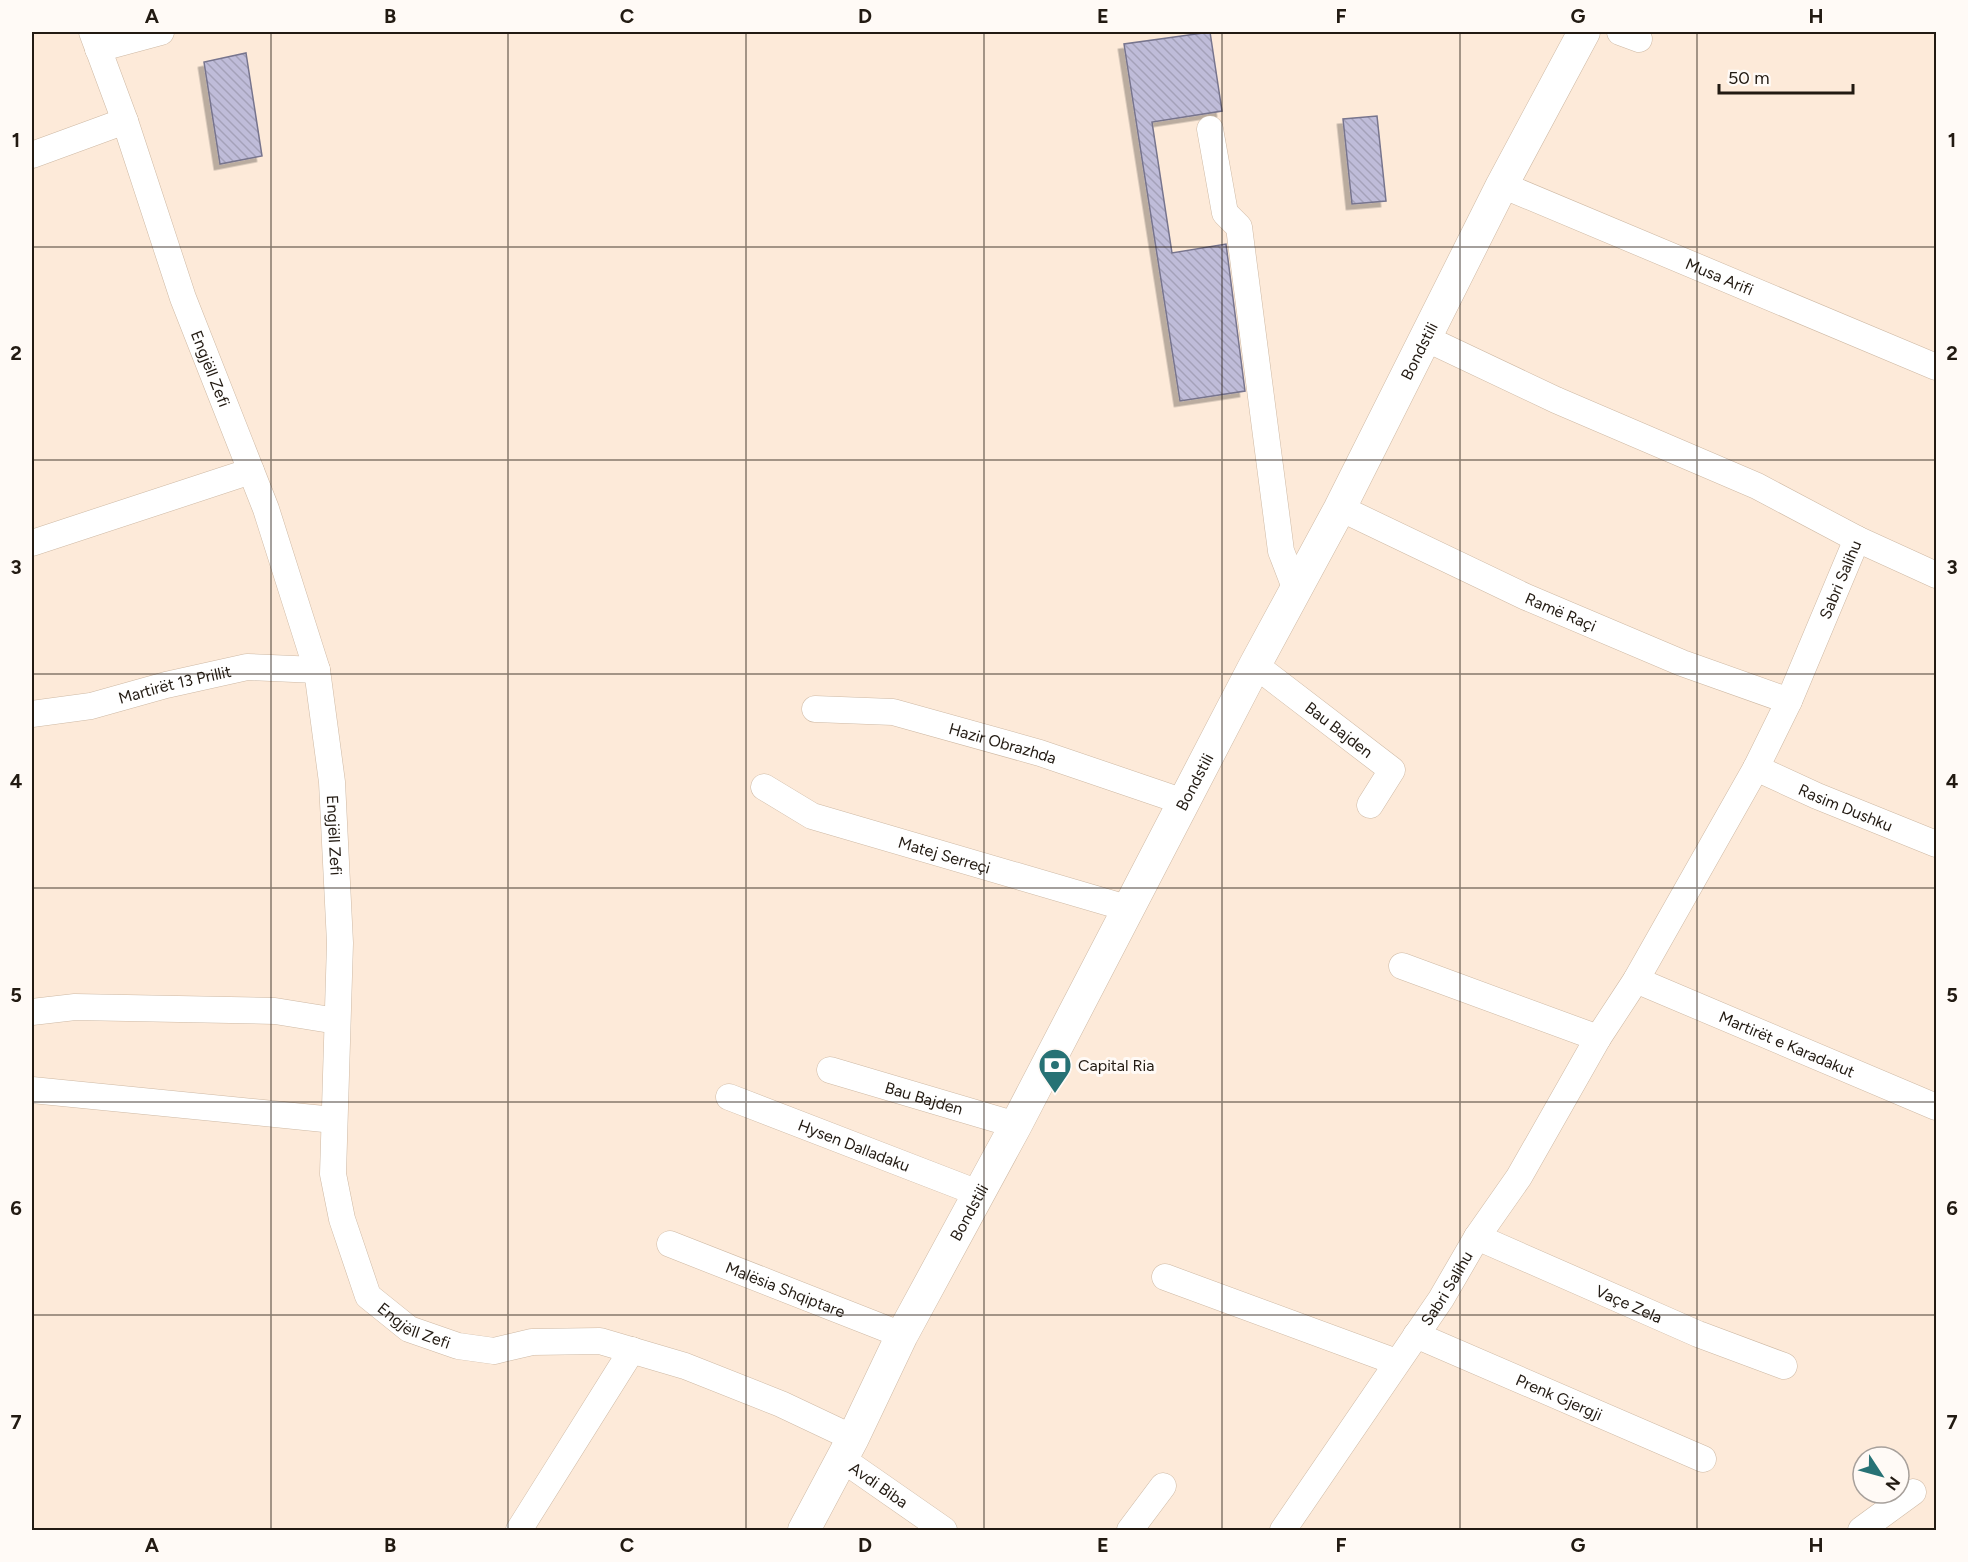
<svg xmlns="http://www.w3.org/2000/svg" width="1968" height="1562" font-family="Figtree,sans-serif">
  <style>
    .building { fill: url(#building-back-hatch); stroke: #77748d; stroke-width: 1.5; filter: url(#shadow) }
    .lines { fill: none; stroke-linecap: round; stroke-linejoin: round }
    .minor-casing { stroke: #ceb9a4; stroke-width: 27 }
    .major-casing { stroke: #ceb9a4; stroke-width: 33 }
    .minor { stroke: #fff; stroke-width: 26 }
    .major { stroke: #fff; stroke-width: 32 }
    .grid { fill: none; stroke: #221a12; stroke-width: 1.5; stroke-opacity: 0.55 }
    .labels { text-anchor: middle; stroke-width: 6; stroke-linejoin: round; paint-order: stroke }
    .street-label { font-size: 16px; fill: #221a12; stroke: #fffaf6 }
    .poi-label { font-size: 16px; fill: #221a12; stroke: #fffaf6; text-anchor: start }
    .neatline { fill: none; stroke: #221a12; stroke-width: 2 }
    .grid-label { font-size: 20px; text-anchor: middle; font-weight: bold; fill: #221a12 }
  </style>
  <defs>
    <pattern id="building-back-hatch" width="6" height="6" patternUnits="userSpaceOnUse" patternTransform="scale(1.5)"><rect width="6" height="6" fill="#bfbcd9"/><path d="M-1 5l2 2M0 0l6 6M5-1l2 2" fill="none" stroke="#a4a1b9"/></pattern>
    <filter id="shadow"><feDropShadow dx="-5.5" dy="5.5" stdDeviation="0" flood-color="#0004"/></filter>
  </defs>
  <rect width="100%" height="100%" fill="#fdead9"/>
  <g class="building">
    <path d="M1210,32L1222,111L1152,122L1172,253L1226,244L1245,391L1180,401L1124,44Z"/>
    <path d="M246,53L262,156L220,164L204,62Z"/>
    <path d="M1377,116L1386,201L1352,204L1343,119Z"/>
  </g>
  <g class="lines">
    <defs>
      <g id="minor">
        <path id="s1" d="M92,32L125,121L183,298L266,509L317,670L332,782L340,943L333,1174L342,1219L368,1296L409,1329L458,1346L494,1351L532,1342L600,1341L685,1366L781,1404L853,1438"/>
        <path d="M1620,32L1639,39"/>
        <path d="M98,49L161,32"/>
        <path d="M1210,129L1225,213L1239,227L1281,551L1296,590"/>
        <path d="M32,155L125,121"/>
        <path id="s2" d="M1502,185L1936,367"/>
        <path d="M1425,338L1556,400L1757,486L1857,539L1936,575"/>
        <path id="s3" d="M1340,508L1526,597L1682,663L1789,701"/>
        <path d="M32,543L251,471"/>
        <path id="s4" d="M1255,665L1392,770L1370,805"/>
        <path id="s5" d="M815,709L893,712L1040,753L1184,802"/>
        <path id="s6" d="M32,714L91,706L166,685L247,667L317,670"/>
        <path id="s7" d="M1756,768L1817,796L1936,844"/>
        <path id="s8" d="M764,787L812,816L1130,909"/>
        <path d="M1402,966L1598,1038"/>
        <path id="s9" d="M1636,980L1936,1107"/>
        <path d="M32,1012L75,1007L275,1011L337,1021"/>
        <path id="s10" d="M830,1070L1016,1125"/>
        <path d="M32,1090L334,1120"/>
        <path id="s11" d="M729,1097L978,1193"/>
        <path id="s12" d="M1477,1237L1698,1334L1784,1366"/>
        <path id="s13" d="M670,1244L902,1335"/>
        <path d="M1165,1277L1396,1362"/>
        <path id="s14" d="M1416,1335L1703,1459"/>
        <path id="s15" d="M842,1459L944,1530"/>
        <path d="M519,1530L632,1350"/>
        <path d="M1130,1530L1163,1486"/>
        <path id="s16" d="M1283,1530L1441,1299L1477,1237L1519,1177L1598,1038L1636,980L1756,768L1789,701L1857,539"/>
        <path d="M1861,1530L1913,1492"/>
      </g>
      <g id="major">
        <path id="s17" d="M804,1530L853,1438L902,1335L1016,1125L1255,665L1340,508L1502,185L1584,32"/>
      </g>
    </defs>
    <use href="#minor" class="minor-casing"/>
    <use href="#major" class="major-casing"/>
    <use href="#minor" class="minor"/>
    <use href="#major" class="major"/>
  </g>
  <path class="grid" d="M271,32V1530M508,32V1530M746,32V1530M984,32V1530M1222,32V1530M1460,32V1530M1697,32V1530M32,247H1936M32,460H1936M32,674H1936M32,888H1936M32,1102H1936M32,1315H1936"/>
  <defs>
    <symbol id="bank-pin" viewBox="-11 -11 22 30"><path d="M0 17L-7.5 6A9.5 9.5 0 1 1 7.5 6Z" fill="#277275" stroke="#fffaf6"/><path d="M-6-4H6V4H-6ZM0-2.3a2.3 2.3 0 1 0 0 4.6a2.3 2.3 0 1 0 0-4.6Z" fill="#fff"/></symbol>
  </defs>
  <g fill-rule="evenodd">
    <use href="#bank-pin" x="1036" y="1046" width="38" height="52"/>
  </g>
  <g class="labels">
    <g class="street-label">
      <text dy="6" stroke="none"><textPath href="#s2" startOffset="236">Musa Arifi</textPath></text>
      <text dy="6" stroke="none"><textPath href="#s17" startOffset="1330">Bondstili</textPath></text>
      <text dy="6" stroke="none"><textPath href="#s1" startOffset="357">Engjëll Zefi</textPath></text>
      <text dy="6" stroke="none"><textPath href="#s16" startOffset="1104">Sabri Salihu</textPath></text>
      <text dy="6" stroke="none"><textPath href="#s3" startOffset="244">Ramë Raçi</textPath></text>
      <text dy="6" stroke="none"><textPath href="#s6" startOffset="146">Martirët 13 Prillit</textPath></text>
      <text dy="6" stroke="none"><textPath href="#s4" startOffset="106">Bau Bajden</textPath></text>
      <text dy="6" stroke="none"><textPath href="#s5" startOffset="192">Hazir Obrazhda</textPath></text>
      <text dy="6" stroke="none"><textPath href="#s17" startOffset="844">Bondstili</textPath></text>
      <text dy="6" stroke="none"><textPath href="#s7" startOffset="98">Rasim Dushku</textPath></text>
      <text dy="6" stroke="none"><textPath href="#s1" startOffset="843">Engjëll Zefi</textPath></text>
      <text dy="6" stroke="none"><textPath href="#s8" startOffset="194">Matej Serreçi</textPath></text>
      <text dy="6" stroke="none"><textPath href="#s9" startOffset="164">Martirët e Karadakut</textPath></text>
      <text dy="6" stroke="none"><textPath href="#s10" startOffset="98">Bau Bajden</textPath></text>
      <text dy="6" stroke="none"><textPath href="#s11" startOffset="134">Hysen Dalladaku</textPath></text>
      <text dy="6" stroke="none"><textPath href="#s17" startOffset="358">Bondstili</textPath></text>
      <text dy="6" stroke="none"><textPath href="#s16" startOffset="292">Sabri Salihu</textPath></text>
      <text dy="6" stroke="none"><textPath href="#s13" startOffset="124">Malësia Shqiptare</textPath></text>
      <text dy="6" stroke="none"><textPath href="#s12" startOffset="166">Vaçe Zela</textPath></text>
      <text dy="6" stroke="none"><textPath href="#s1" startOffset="1365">Engjëll Zefi</textPath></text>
      <text dy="6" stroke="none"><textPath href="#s14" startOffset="156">Prenk Gjergji</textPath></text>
      <text dy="6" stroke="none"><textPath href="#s15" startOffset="45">Avdi Biba</textPath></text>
    </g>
    <g class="poi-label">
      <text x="1078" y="1071">Capital Ria</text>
    </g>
  </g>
  <rect width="1968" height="1562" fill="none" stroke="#fffaf6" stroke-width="66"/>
  <g transform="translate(1881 1475) rotate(126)"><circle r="28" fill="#fffaf6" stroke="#a7a09b" stroke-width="1.5"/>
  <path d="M0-4.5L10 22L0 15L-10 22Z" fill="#277275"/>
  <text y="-9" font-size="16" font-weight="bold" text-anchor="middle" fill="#221a12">N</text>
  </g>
  <path d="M1719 84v9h134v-9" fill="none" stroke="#221a12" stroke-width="3"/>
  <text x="1728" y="84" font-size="18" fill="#221a12" stroke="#fffaf6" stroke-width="4.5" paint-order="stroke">50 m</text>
  <rect x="33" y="33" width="1902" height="1496" class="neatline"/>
  <g class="grid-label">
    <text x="152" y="23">A</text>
    <text x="390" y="23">B</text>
    <text x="627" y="23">C</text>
    <text x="865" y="23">D</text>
    <text x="1103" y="23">E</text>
    <text x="1341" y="23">F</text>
    <text x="1578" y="23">G</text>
    <text x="1816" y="23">H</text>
    <text x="16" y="147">1</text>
    <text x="1952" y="147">1</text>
    <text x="16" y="360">2</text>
    <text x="1952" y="360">2</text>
    <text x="16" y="574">3</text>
    <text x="1952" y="574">3</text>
    <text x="16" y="788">4</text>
    <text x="1952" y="788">4</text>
    <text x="16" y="1002">5</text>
    <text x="1952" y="1002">5</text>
    <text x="16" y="1215">6</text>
    <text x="1952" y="1215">6</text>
    <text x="16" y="1429">7</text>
    <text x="1952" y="1429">7</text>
    <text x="152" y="1552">A</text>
    <text x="390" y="1552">B</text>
    <text x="627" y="1552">C</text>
    <text x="865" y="1552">D</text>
    <text x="1103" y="1552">E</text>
    <text x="1341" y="1552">F</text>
    <text x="1578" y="1552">G</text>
    <text x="1816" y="1552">H</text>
  </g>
</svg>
